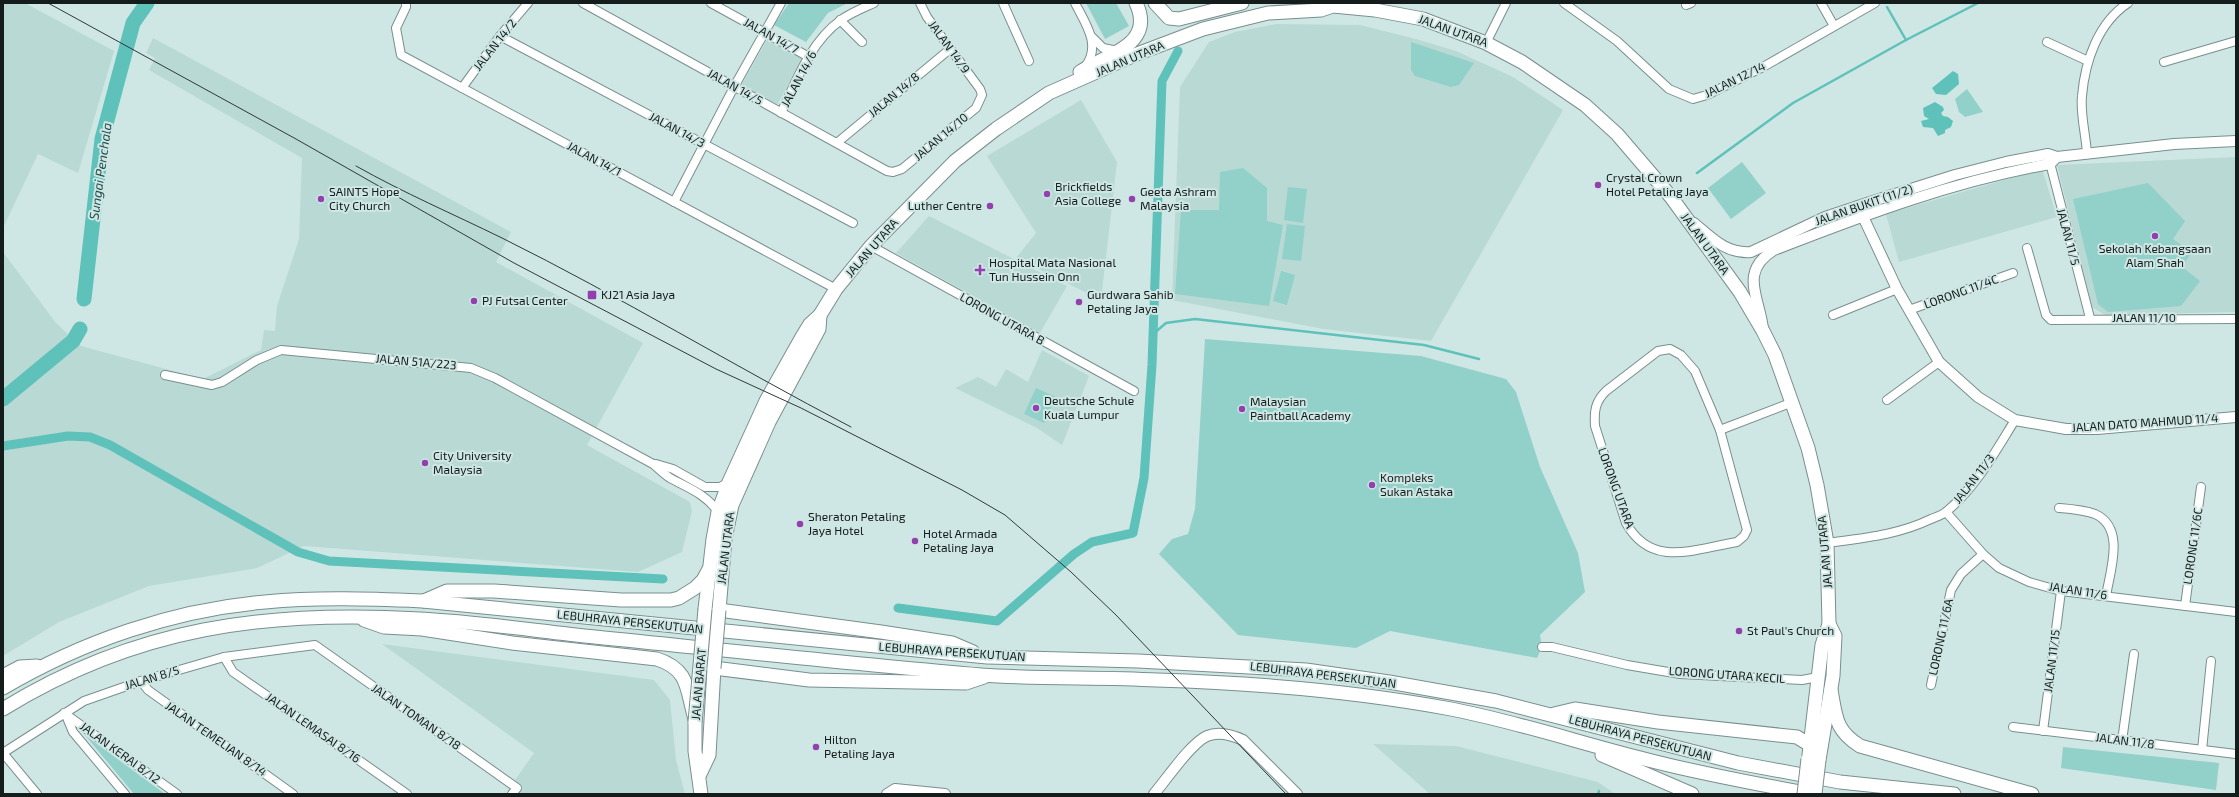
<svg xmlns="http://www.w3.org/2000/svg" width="2239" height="797" font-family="'Exo 2',sans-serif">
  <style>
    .built { fill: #b9d9d5 }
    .green { fill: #92d0ca }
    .water { fill: #5ec1ba }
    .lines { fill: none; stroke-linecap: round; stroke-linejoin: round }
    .stream { stroke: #5ec1ba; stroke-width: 2.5 }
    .canal { stroke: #5ec1ba; stroke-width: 9 }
    .river { stroke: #5ec1ba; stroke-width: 15 }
    .minor-casing { stroke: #798f8d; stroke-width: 10 }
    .tertiary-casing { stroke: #798f8d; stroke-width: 12 }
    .primary-casing { stroke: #798f8d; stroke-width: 15 }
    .trunk-casing { stroke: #798f8d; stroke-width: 15 }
    .minor { stroke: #fff; stroke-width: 8 }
    .tertiary { stroke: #fff; stroke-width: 10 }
    .primary { stroke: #fff; stroke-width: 13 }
    .trunk { stroke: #fff; stroke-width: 13 }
    .tram { stroke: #2f3938; stroke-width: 1 }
    .primary-bridge-casing { stroke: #798f8d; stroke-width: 15; stroke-linecap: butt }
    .primary-bridge { stroke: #fff; stroke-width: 13 }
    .poi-dot { fill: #933fad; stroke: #cfe7e4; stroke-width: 1.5 }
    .labels { text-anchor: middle; stroke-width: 4; stroke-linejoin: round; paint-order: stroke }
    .street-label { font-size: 12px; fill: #141c1c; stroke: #cfe7e4 }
    .poi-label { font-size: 12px; fill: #141c1c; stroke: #cfe7e4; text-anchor: start }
    .water-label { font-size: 13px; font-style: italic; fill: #214d4a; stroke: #cfe7e4 }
  </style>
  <rect width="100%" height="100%" fill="#cfe7e4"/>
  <g class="built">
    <path d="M3,3H25L114,51L78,173L38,154L3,228Z"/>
    <path d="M1276,24L1360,25L1416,39L1456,51L1513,77L1563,110L1431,341L1323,329L1172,300L1180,87L1209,42L1235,32Z"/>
    <path d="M153,38L511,232L496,262L643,343L587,445L690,502L692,511L682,552L638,572L304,546L257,568L149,586L59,622L3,656V252L56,323L81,346L203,379L261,350L264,330L275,331L277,306L299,239L302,158L149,70L155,58L146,53Z"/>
    <path d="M768,38L803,57L777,105L741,86Z"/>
    <path d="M1081,100L1117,162L1101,300L1016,258L1036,233L987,156Z"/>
    <path d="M2236,157V312L2105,315L2092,307L2057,165Z"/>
    <path d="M2042,169L2057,217L1899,262L1886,214Z"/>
    <path d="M929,216L1067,286L1040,333L896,253Z"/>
    <path d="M1042,350L1089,376L1062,445L1037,428L955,388L978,377L996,387L1006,369L1028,382Z"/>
    <path d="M382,644L654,680L670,700L676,760L685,794H513L508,790L534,753Z"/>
    <path d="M1373,744L1456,746L1598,782L1615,794H1430Z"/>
  </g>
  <g class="green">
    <path d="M789,3H848L828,13L806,42L774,25Z"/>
    <path d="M1086,3H1116L1129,26L1105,39Z"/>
    <path d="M1411,42L1474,63L1459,85L1451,87L1415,76L1411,70Z"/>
    <path d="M1967,89L1983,112L1965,117L1959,112L1955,99Z"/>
    <path d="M1742,162L1766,193L1731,219L1708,188Z"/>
    <path d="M1243,168L1267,188V221L1283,225L1269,306L1175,294L1181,210H1219L1220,172Z"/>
    <path d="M2148,183L2185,221L2173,239L2192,252L2182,267L2200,281L2181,306L2108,312L2098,304L2073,199Z"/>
    <path d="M1288,187L1307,189L1303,223L1284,220Z"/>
    <path d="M1287,224L1305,226L1301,261L1282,259Z"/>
    <path d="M1281,271L1295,275L1287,305L1273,301Z"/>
    <path d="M1205,339L1421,356L1506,379L1516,392L1540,467L1578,553L1585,592L1540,635L1542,647L1537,658L1390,631L1356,648L1238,635L1159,554L1172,539L1188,534L1195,509Z"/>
    <path d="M1036,388L1056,397L1044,423L1024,414Z"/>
    <path d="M85,735L165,794H134Z"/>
    <path d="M2063,747L2219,763L2216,790L2061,768Z"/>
  </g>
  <g class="water">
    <path d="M1953,71L1958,74L1959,84L1946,95L1936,94L1932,88Z"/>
    <path d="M1935,102L1943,107L1944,110L1941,113L1943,116L1948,117L1953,121L1951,127L1945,130V133L1938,136L1933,128L1923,127L1921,121L1929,119L1924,116L1923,108Z"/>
  </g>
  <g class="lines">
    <g class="stream">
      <path d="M1887,7L1906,40"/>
      <path d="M1697,173L1793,103L1906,40L1978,3"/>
      <path d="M1152,335L1166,323L1195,319L1424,345L1479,359"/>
      <path d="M1598,794L1599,791"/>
    </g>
    <g class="canal">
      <path d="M3,446L68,436L90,437L110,445L298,552L329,561L663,579"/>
      <path d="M898,608L997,621L1074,554L1092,542L1133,533L1144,478L1152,365L1162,81L1178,51"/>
    </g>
    <g class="river">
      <path d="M84,299L102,139L133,23L147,3"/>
      <path d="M3,399L73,341L80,329"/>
    </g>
    <defs>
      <g id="minor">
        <path d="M406,3V7L396,28L401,55L836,289"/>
        <path d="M583,3L887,171L893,172L902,169L976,108L982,95L980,89L927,17L920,3"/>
        <path d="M711,3L809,57"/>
        <path d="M1003,3L1029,61"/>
        <path d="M1075,3C1085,23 1102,45 1085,67"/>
        <path d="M1564,3L1617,41L1669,89L1693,99L1707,95L1763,67L1875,3"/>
        <path d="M1821,3L1834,26"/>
        <path d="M1686,5L1691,3"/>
        <path d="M840,20L862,42"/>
        <path d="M500,36L853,223"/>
        <path d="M1092,37L1103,48L1118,51"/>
        <path d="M2047,42L2088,61"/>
        <path d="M1486,43L1506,3"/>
        <path d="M2164,62L2236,41"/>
        <path d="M462,88L500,36L528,3"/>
        <path d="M781,113C796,81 811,41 841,20C850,13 863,8 874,3"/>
        <path d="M838,142L950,49"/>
        <path d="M2087,154C2086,135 2080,114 2082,96C2085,61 2098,23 2128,3"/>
        <path d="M2049,159L2090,318"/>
        <path d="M674,202L734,87L781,3"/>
        <path d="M871,246L1134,391"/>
        <path d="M2027,248L2046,315L2051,320L2236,319"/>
        <path d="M1909,310L2013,273"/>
        <path d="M1833,315L1897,289"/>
        <path d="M1670,349L1681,355L1695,371L1720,430L1747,530L1744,536L1737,542C1694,549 1652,569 1626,523L1595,426C1594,411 1595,402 1606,391L1658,351Z"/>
        <path d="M165,375L212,385L222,382L257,360L281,350L471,368L495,378L653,464C658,468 664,474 670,478C688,488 706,494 718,512"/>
        <path d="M1887,400L1939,362"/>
        <path d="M1720,430L1793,402"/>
        <path d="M656,464L673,469L705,487H720L729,482"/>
        <path d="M2059,508C2071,509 2084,510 2095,514C2126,528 2110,571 2106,596"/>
        <path d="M1946,512L1983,554L1999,568L2029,582L2061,591L2236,612"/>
        <path d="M1827,543C1863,538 1898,535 1931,519C1936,517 1943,515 1947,511C1976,487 1995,452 2015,420"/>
        <path d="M2185,606L2201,487"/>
        <path d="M1542,647H1552L1627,665L1680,674L1802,680L1818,677"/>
        <path d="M224,657L233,672L407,794"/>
        <path d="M141,681L148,690L293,794"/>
        <path d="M1931,685L1951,590L1961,574L1983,554"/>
        <path d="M64,713L177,794"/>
        <path d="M65,713L73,732L125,794"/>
        <path d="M2013,727L2236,754"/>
        <path d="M2043,731L2061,591"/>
        <path d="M2122,741L2134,654"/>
        <path d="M2202,750L2211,661"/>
        <path d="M3,753L84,701L141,681L224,657L315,645L517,788L512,794"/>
        <path d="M3,753L37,794"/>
      </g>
      <g id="tertiary">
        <path d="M1858,206L1897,289L1939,362L1978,397L2015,420L2066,429H2097L2236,417"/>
        <path d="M1694,223C1712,238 1726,254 1751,252L1825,217L1870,202L1955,175L2006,162L2048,154L2057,157L2174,144L2236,141"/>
        <path d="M1763,329C1760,298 1738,272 1774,250C1864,215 1954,181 2050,164L2057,157"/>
        <path d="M887,794L895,789L945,794"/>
        <path d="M1154,794C1166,780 1191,743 1207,736C1219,731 1232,735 1243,740L1297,794"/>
      </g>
      <g id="primary">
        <path d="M1155,3L1169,18L1179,19L1242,3"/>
        <path d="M1080,72C1107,54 1156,45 1136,3"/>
        <path d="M705,609L713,539L718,512L729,482L766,401L802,337L810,324L820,315L836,289L871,246L955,161L996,129L1049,93L1137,54L1203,29L1268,13L1321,10L1333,6L1375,10L1423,19L1486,43L1522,62L1585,105L1617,134L1671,197L1740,292L1763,331L1775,355L1808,448L1817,485L1827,543L1829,624L1822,645L1809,755"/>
        <path d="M719,610L725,539L732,505L769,422L819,329L820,315"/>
        <path d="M695,722V751L701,794"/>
        <path d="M1819,760L1833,676L1835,636L1829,624"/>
        <path d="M699,776L709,755L714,668"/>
      </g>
      <g id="trunk">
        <path d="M424,601L447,591H494L621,600H671L679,598L695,588L703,580L709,569"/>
        <path d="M719,610L881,632L952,643L973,652"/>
        <path d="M364,620L384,627L422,629L512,643L657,659C690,670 686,689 695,719"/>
        <path d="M714,668L809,680L966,683L984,677"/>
        <path d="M3,676L20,667L37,666"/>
        <path d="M3,688C83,641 173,610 265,602C318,597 370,599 423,601L987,657L1138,661L1306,670L1389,682L1496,701L1738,763L1840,782L1954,794"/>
        <path d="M1831,690C1836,717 1835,730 1860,746L2032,794"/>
        <path d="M3,709C136,627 267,610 420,619C478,622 537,631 595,637C724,650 852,664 981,675C1040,679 1099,677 1157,680C1256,683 1354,691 1451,709C1518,722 1583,744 1648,760C1702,774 1757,784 1811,794"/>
        <path d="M1554,714L1575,709L1658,722L1797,737L1810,745"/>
        <path d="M1602,755L1692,794"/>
      </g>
    </defs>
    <use href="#minor" class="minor-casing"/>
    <use href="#tertiary" class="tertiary-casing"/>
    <use href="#primary" class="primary-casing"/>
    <use href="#trunk" class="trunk-casing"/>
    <use href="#minor" class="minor"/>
    <use href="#tertiary" class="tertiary"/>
    <use href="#primary" class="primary"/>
    <use href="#trunk" class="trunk"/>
    <g class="tram">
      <path d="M48,3L296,139L514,263L716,369L801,408L962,490L1005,515L1071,572L1116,615L1286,794"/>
      <path d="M356,166C404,193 453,214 502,238C621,297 734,366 851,427"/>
    </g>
    <defs>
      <g id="primary-bridge">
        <path d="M714,668L719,610"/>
        <path d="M695,722L705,609"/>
        <path d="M1804,794L1808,759"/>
        <path d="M1815,794L1819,760"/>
      </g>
    </defs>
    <use href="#primary-bridge" class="primary-bridge-casing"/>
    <use href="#primary-bridge" class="primary-bridge"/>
  </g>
  <g class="poi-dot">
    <circle cx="1598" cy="185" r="4"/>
    <circle cx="1047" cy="194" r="4"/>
    <circle cx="321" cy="199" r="4"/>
    <circle cx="1132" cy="199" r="4"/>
    <circle cx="990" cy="206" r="4"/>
    <circle cx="2155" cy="236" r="4"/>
    <path d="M978 264h4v4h4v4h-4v4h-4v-4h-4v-4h4z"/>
    <rect x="587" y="290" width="10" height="10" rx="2"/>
    <circle cx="474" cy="301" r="4"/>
    <circle cx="1079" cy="302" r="4"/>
    <circle cx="1036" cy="408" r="4"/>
    <circle cx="1242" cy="409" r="4"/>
    <circle cx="425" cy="463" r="4"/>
    <circle cx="1372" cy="485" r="4"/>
    <circle cx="800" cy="524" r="4"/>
    <circle cx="915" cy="541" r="4"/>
    <circle cx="1739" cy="631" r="4"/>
    <circle cx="816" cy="747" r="4"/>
  </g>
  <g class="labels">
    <g class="street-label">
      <text transform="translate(1453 31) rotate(20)" y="4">JALAN UTARA</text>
      <text transform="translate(771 36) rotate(29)" y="4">JALAN 14/7</text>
      <text transform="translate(495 45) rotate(-52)" y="4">JALAN 14/2</text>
      <text transform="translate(949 47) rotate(54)" y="4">JALAN 14/9</text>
      <text transform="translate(1130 59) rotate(-23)" y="4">JALAN UTARA</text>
      <text transform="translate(799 79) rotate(-62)" y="4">JALAN 14/6</text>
      <text transform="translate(1735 80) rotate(-26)" y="4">JALAN 12/14</text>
      <text transform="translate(735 87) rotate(29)" y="4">JALAN 14/5</text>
      <text transform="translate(894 95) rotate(-40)" y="4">JALAN 14/8</text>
      <text transform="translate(677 130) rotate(28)" y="4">JALAN 14/3</text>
      <text transform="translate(941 137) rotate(-40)" y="4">JALAN 14/10</text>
      <text transform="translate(594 159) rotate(28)" y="4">JALAN 14/1</text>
      <text transform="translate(1864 205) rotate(-19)" y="4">JALAN BUKIT (11/2)</text>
      <text transform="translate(2068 237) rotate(75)" y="4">JALAN 11/5</text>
      <text transform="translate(1705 244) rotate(54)" y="4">JALAN UTARA</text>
      <text transform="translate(872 248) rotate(-49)" y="4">JALAN UTARA</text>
      <text transform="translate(1961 292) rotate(-20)" y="4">LORONG 11/4C</text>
      <text x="2144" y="322">JALAN 11/10</text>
      <text transform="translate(1002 319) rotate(29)" y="4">LORONG UTARA B</text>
      <text transform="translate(416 362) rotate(5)" y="4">JALAN 51A/223</text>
      <text transform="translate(2145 423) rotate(-4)" y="4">JALAN DATO MAHMUD 11/4</text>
      <text transform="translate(1974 479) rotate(-52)" y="4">JALAN 11/3</text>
      <text transform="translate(1616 488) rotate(70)" y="4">LORONG UTARA</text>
      <text transform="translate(2193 546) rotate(-82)" y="4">LORONG 11/6C</text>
      <text transform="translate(726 548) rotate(-83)" y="4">JALAN UTARA</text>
      <text transform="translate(1825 552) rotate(-95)" y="4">JALAN UTARA</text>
      <text transform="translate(2078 591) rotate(9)" y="4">JALAN 11/6</text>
      <text transform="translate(630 622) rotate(6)" y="4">LEBUHRAYA PERSEKUTUAN</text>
      <text transform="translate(1941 637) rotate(-78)" y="4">LORONG 11/6A</text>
      <text transform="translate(952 652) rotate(4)" y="4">LEBUHRAYA PERSEKUTUAN</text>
      <text transform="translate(2052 661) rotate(-83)" y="4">JALAN 11/15</text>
      <text transform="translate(1323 675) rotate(7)" y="4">LEBUHRAYA PERSEKUTUAN</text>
      <text transform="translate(1727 675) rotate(4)" y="4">LORONG UTARA KECIL</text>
      <text transform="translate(152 678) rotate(-17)" y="4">JALAN 8/5</text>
      <text transform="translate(699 684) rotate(-85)" y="4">JALAN BARAT</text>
      <text transform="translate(416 717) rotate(35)" y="4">JALAN TOMAN 8/18</text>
      <text transform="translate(313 728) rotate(35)" y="4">JALAN LEMASAI 8/16</text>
      <text transform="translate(1640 738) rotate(15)" y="4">LEBUHRAYA PERSEKUTUAN</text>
      <text transform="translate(216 739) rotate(35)" y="4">JALAN TEMELIAN 8/14</text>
      <text transform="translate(2125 741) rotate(7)" y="4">JALAN 11/8</text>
      <text transform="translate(120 753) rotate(36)" y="4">JALAN KERAI 8/12</text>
    </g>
    <g class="poi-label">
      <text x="1606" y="182">Crystal Crown<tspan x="1606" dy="14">Hotel Petaling Jaya</tspan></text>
      <text x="1055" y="191">Brickfields<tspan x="1055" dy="14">Asia College</tspan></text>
      <text x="329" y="196">SAINTS Hope<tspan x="329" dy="14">City Church</tspan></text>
      <text x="1140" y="196">Geeta Ashram<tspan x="1140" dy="14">Malaysia</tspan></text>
      <text x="982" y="210" text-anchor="end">Luther Centre</text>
      <text x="2155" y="253" text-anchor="middle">Sekolah Kebangsaan<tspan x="2155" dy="14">Alam Shah</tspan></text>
      <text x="989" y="267">Hospital Mata Nasional<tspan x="989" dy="14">Tun Hussein Onn</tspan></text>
      <text x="601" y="299">KJ21 Asia Jaya</text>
      <text x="1087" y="299">Gurdwara Sahib<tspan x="1087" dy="14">Petaling Jaya</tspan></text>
      <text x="482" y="305">PJ Futsal Center</text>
      <text x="1044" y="405">Deutsche Schule<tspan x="1044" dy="14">Kuala Lumpur</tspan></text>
      <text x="1250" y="406">Malaysian<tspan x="1250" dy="14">Paintball Academy</tspan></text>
      <text x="433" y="460">City University<tspan x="433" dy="14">Malaysia</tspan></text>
      <text x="1380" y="482">Kompleks<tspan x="1380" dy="14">Sukan Astaka</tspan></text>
      <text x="808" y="521">Sheraton Petaling<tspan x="808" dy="14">Jaya Hotel</tspan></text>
      <text x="923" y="538">Hotel Armada<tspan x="923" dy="14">Petaling Jaya</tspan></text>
      <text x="1747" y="635">St Paul's Church</text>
      <text x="824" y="744">Hilton<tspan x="824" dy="14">Petaling Jaya</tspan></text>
    </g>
    <g class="water-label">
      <text transform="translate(100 171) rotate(-82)" y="5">Sungai Penchala</text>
    </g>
  </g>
  <rect width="2239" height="797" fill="none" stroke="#141c1c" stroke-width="8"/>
</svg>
